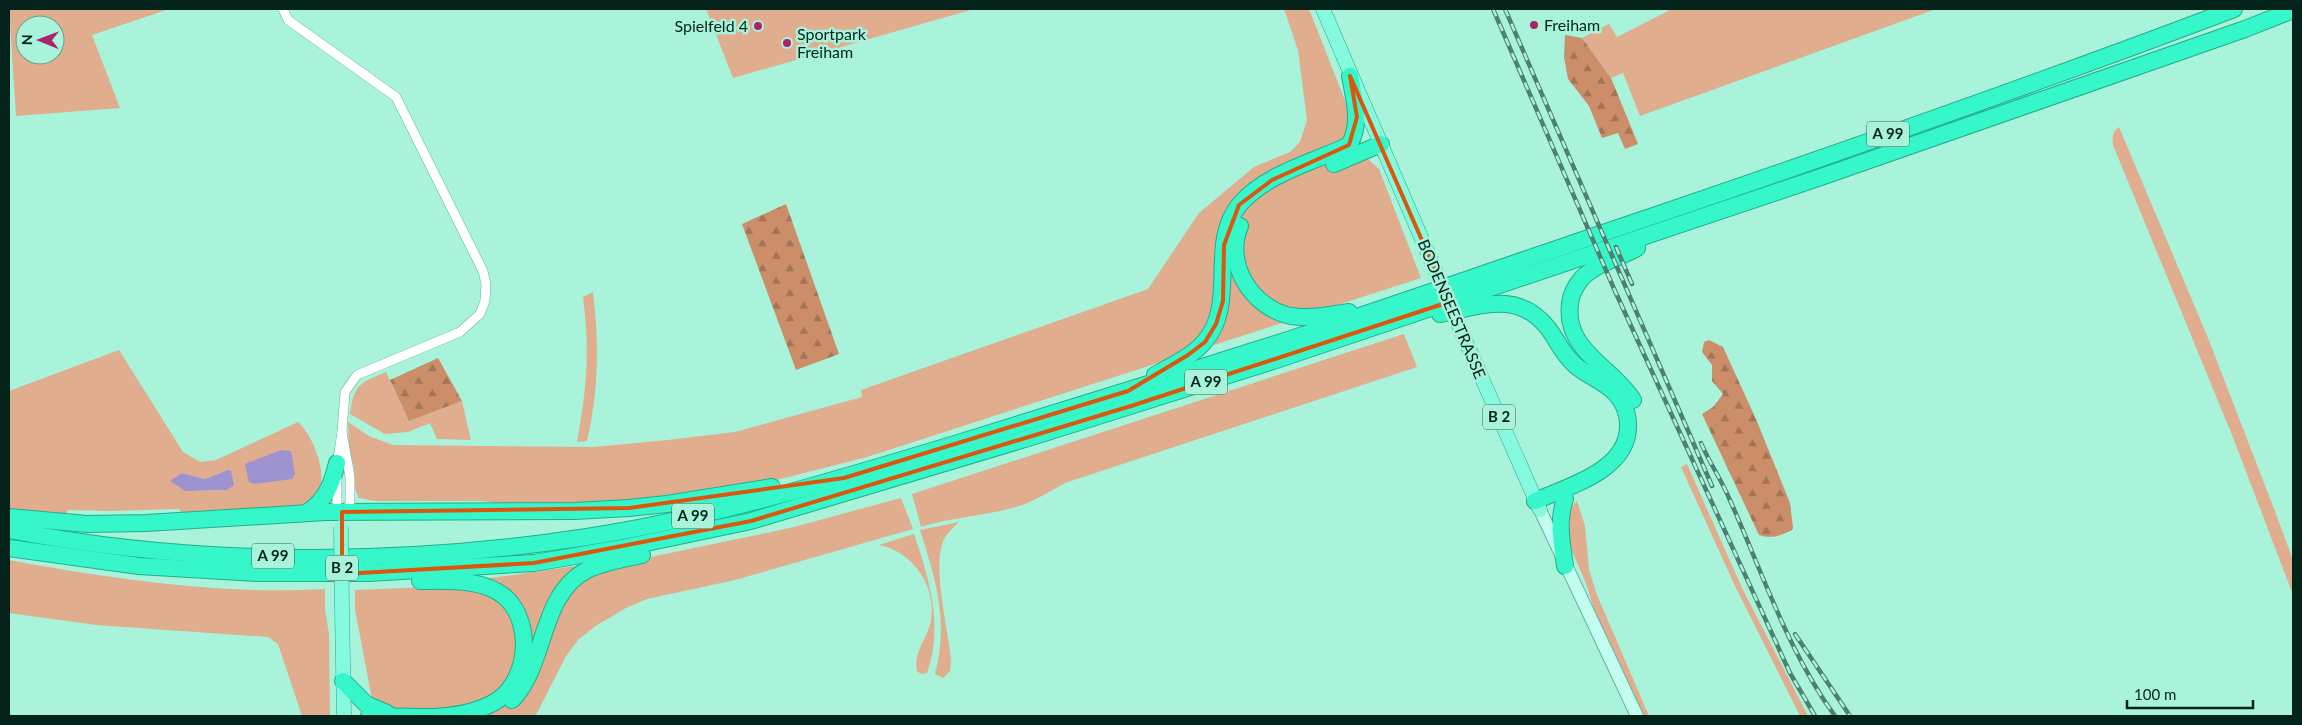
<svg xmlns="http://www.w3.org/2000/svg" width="2302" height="725" font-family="Lato,sans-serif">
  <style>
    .green { fill: #e0ad8f; fill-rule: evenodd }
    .forest { fill: url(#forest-firs) }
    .water { fill: #9d93d0 }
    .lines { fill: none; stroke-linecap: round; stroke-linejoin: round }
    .street-casing { stroke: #69b39c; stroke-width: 10 }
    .secondary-casing { stroke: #69b39c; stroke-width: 14 }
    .primary-casing { stroke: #24ad8c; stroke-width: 15 }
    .highway-casing { stroke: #24ad8c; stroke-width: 18 }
    .street { stroke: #fff; stroke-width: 9 }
    .secondary { stroke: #c2fdef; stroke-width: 12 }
    .primary { stroke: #86fadf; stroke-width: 14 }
    .highway { stroke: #35f7c9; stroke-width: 16 }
    .rail-casing { stroke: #4d8070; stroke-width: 4.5 }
    .rail { stroke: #a8f3da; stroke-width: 2.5; stroke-dasharray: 8; stroke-linecap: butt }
    .primary-bridge-casing { stroke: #24ad8c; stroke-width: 15; stroke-linecap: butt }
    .primary-bridge { stroke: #86fadf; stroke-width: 14 }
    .marked { fill: none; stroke: #dd560d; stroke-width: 4; stroke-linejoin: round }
    .poi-dot { fill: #a8246e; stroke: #a8f3da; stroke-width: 2 }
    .labels { text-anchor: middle; stroke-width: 5; stroke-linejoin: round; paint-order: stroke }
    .shield { fill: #a8f3da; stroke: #356254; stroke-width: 1 }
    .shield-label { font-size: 15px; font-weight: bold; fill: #04241b }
    .poi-label { font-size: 16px; fill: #04241b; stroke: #a8f3da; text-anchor: start }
    .street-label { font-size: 16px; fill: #04241b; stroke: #a8f3da }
  </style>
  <defs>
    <pattern id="forest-firs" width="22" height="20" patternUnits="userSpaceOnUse" patternTransform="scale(1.25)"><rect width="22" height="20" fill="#cb8e69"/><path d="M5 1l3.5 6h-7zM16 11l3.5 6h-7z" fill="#a37456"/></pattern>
  </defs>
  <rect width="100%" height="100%" fill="#a8f3da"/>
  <g class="green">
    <path d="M9,9H169L92,35L120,108L16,116ZM25,25H55V55H25Z"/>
    <path d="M706,9H974L733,78Z"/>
    <path d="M1284,9H1309L1368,159L1379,169L1421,278L867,457L757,485L664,501L517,506L484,501H374L359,498L355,489L354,466L349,451L348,422L369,436L393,445L593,447L668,440L735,432L862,397L861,390L1148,289L1199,213L1254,167L1290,152L1300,142L1307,120L1298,50Z"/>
    <path d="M1672,9H1936L1640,116L1623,73L1611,78L1582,38L1609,24L1617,37Z"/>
    <path d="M2119,127L2208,338L2276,514L2293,560V595L2234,440L2113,145C2112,138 2112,132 2119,127Z"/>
    <path d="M593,292C599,342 599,391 587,441L577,442C587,387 590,352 583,297Z"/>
    <path d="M1404,334L1417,367L1065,483C1049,492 1033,502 1016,507C985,516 952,517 921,527L912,494Z"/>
    <path d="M119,350L183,452L200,462L216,460L298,422C311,433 324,465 321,482C320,488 314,497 312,504L183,514L179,509L110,511L68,510L65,515L9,509V391ZM228,470L227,490L196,491L182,473L205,479Z"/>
    <path d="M386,372L409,421L462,401L471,440L437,439L430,423L408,432L385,434L350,414C354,384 360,383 386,372Z"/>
    <path d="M1687,464L1742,588L1808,716H1800L1735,586L1681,467Z"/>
    <path d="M901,498L913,529L735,580L647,599L626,608L597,625L579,639L566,656L536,715L375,716L355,609V590L429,587L589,564L646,558L790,528Z"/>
    <path d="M1577,501L1585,526L1589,570L1597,595L1649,716H1644L1594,609L1587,586L1567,539L1570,508Z"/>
    <path d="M959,522C954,527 948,532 944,539C931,566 949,630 951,661L950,671L943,678L935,674C949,622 936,580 920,530Z"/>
    <path d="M914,534C929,578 944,627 927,673L921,674L917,671C913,652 928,638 931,620C937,586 912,551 879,545Z"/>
    <path d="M9,560C113,579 220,595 325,589V609L329,634L330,716H302L278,644L268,637L96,625L9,613Z"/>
  </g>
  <g class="forest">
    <path d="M1565,35L1582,38L1611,78L1638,144L1625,149L1618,133L1602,138L1589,106L1568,79L1564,57Z"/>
    <path d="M786,204L839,354L796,370L742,224Z"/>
    <path d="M1709,340L1723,347L1756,419L1790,503L1793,528L1792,530C1780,536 1772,539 1759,535L1702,414L1713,407L1723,394L1712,381V365L1702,352L1704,342Z"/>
    <path d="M438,358L462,401L409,421L390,380Z"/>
  </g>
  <g class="water">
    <path d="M281,450L291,451L295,474L292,479L254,484L249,482L245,464Z"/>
    <path d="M228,470L231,471L234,485L227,490L185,491L170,481L182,473L205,479Z"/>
  </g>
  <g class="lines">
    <defs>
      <g id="street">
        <path d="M283,9L288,20L396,97L483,271L486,284L485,301L480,314L460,332L357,375L345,392L342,432L337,466"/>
        <path d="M337,479V506L342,512L350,505V477L342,432"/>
      </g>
      <path id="secondary" d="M1540,510L1637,716"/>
      <g id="primary">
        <path d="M1323,9L1430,258"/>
        <path d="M1462,333L1540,510"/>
        <path d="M342,609L344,716"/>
      </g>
      <g id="highway">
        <path d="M1334,164L1381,144"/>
        <path d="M1240,226C1224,264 1252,308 1291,316C1310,319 1330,315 1349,312"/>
        <path d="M1440,314C1481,306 1518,290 1548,328C1557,340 1563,355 1575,365C1587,376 1604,381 1615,393C1623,401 1628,413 1628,424C1630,470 1569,486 1535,501"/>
        <path d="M1155,375C1172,365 1193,356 1205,341C1238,302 1207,243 1240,204C1267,173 1314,162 1349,145C1362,124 1354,99 1350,76"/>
        <path d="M1633,400C1612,367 1564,350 1570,304C1571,292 1579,279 1589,272C1603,261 1622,257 1637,248"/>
        <path d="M306,513C325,502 332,484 337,463"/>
        <path d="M9,517L87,524L146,523L326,512L575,511L629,508L667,504L772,487"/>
        <path d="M9,530C197,566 398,566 587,537C714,517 836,480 958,443C1070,409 1180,374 1291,339C1416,298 1540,254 1665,212C1856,147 2046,80 2234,9"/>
        <path d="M9,548L139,566L258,573H369L534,563L622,548L751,521L1038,435L1276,360L1821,177L2245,29L2293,10"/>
        <path d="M1565,566C1562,543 1557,522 1565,499"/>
        <path d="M343,681L366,704L387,713"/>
        <path d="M512,700C547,664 539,595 587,570C603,562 624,559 642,555"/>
        <path d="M369,716C410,716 456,723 493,703C528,684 535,624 505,597C483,578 448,581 420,581"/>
      </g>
    </defs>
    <use href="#street" class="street-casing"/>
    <use href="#secondary" class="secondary-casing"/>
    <use href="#primary" class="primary-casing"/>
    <use href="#highway" class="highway-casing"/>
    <use href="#street" class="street"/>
    <use href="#secondary" class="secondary"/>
    <use href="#primary" class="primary"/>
    <use href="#highway" class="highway"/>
    <defs>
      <g id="rail">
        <path d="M1493,9L1615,291L1790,673L1815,716"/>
        <path d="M1505,9L1712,486"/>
        <path d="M1616,247L1632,284"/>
        <path d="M1701,443C1709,462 1721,479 1729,498C1762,571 1787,650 1835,716"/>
        <path d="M1795,634L1850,716"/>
      </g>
    </defs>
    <use href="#rail" class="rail-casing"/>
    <use href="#rail" class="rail"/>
    <defs>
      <g id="primary-bridge">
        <path d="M1430,258L1462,333"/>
        <path d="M341,527L342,609"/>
      </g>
    </defs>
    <use href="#primary-bridge" class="primary-bridge-casing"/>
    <use href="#primary-bridge" class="primary-bridge"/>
  </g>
  <path class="marked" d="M1350,76L1449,302L1131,406L751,521L534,563L342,574V512L629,508L844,478L1128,391L1188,355L1205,342L1216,324L1223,301L1224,245L1239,205L1272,180L1349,145L1357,117Z"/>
  <g class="poi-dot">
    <circle cx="1534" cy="25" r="5"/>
    <circle cx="758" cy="26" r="5"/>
    <circle cx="787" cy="43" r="5"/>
  </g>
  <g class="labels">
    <g class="shield">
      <rect x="1867" y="121.5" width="42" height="25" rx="4"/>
      <rect x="1185" y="369.5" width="42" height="25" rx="4"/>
      <rect x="1483" y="404.5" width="32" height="25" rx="4"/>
      <rect x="672" y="503.5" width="42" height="25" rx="4"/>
      <rect x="252" y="543.5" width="42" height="25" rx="4"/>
      <rect x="326" y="555.5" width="32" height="25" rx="4"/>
    </g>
    <g class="shield-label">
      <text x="1888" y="139">A 99</text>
      <text x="1206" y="387">A 99</text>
      <text x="1499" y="422">B 2</text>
      <text x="693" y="521">A 99</text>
      <text x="273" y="561">A 99</text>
      <text x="342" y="573">B 2</text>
    </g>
    <g class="poi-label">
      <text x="1544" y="31">Freiham</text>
      <text x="748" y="32" text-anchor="end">Spielfeld 4</text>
      <text x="797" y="40">Sportpark<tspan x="797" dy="18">Freiham</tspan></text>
    </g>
    <g class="street-label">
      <text transform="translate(1452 309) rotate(67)" y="6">BODENSEESTRASSE</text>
    </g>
  </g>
  <rect width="2302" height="725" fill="none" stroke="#04241b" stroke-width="20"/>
  <g transform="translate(40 40) rotate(271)"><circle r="24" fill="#a8f3da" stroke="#66a08e"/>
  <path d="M0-4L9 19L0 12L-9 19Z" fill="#a8246e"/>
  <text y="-8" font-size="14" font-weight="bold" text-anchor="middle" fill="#04241b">N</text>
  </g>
  <path d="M2127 700v8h126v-8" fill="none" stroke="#04241b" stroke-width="2.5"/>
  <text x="2134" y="700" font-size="15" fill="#04241b" stroke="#a8f3da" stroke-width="4" paint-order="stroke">100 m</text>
</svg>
